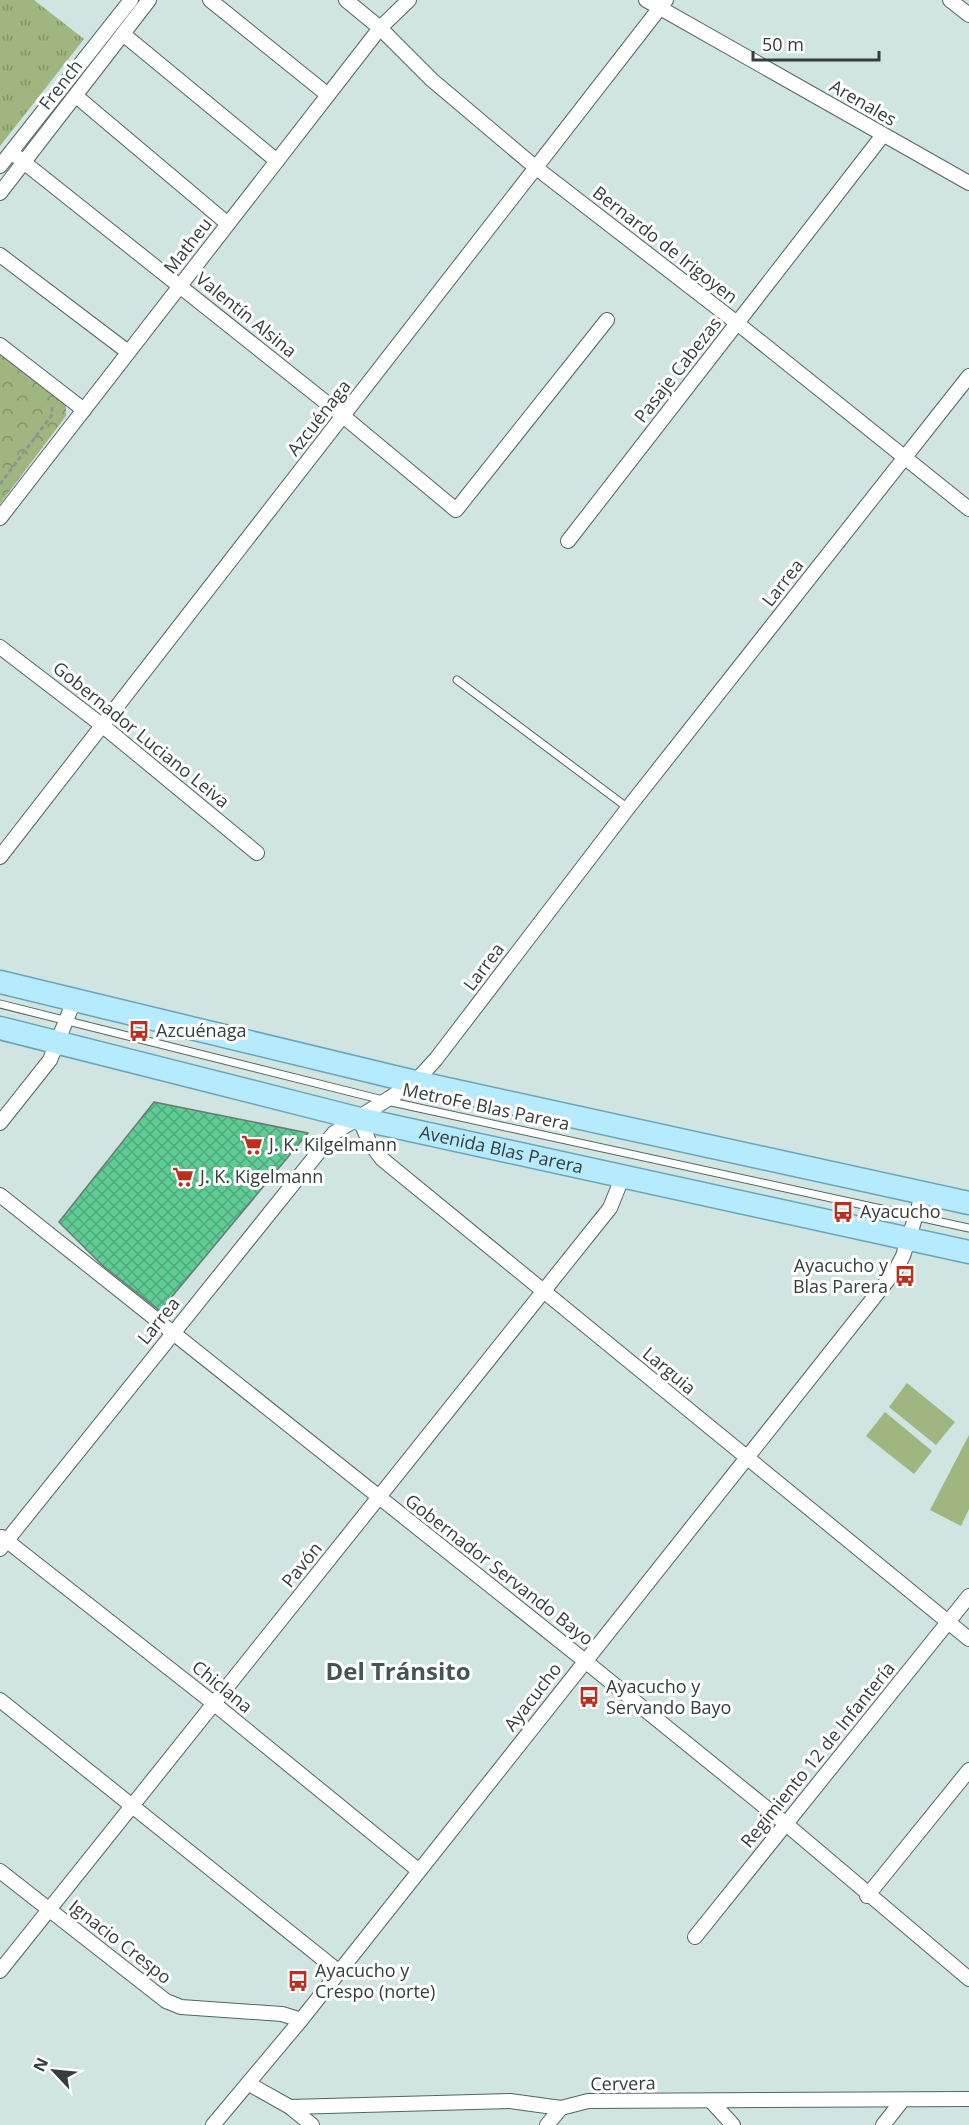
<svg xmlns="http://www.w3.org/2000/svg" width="969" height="2125" font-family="'Open Sans',sans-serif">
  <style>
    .grass { fill: url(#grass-tufts) }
    .park { fill: url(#park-crowns) }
    .garden { fill: #9fb680 }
    .building { fill: url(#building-cross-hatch); stroke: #6b7a71; stroke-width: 1.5 }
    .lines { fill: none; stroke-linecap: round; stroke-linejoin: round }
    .lane-casing { stroke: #536463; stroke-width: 9 }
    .street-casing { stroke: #536463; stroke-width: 16 }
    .primary-casing { stroke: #69a4b8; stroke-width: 25 }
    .path { stroke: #899897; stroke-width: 3; stroke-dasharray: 4.5 3; stroke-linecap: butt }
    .lane { stroke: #fff; stroke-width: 7 }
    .street { stroke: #fff; stroke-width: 14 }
    .primary { stroke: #b6eafd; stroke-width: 22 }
    .labels { text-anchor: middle; stroke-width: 6; stroke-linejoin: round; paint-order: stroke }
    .street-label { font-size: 18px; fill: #353d3d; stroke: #fff }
    .poi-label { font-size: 18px; fill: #353d3d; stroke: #fff; text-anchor: start }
    .district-label { font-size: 24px; font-weight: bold; fill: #445553; stroke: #fff }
  </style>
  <defs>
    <pattern id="grass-tufts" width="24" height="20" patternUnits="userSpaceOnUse" patternTransform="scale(1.5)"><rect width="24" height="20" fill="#9fb680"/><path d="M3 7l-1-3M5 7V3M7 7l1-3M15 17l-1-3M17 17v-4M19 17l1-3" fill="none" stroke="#82956a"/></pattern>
    <pattern id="park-crowns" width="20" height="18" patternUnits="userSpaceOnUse" patternTransform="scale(1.5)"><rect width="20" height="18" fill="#9fb680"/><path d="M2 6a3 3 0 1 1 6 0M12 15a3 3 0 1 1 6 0" fill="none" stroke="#82956a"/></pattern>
    <pattern id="building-cross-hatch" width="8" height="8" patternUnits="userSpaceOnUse" patternTransform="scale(1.5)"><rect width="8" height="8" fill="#60cc95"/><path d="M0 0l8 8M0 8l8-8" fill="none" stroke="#50a77b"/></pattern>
  </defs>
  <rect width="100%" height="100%" fill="#d0e4e2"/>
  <path class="grass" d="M0,0H34L84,39L0,146Z"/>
  <path class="park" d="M0,350L66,404V416L0,504Z"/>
  <g class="garden">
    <path d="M907,1383L955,1422L936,1445L889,1407Z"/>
    <path d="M885,1412L932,1451L914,1474L866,1436Z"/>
    <path d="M969,1435V1509L961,1526L930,1510Z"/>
  </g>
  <path class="building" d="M154,1102L308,1133L160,1311L102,1265L59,1222Z"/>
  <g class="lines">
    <defs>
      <g id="lane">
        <path d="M457,680L628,808"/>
        <path d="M0,1004L387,1101L969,1228"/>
      </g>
      <g id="street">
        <path d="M210,0L328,95"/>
        <path d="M346,0L380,28L432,80L535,167L737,323L969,509"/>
        <path d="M646,0L969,183"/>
        <path d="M950,0L969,15"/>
        <path d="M123,34L277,161"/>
        <path d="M76,96L228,224"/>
        <path d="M11,152L343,416L456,510L607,320"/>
        <path d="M0,166L131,0"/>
        <path d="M0,193L149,0"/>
        <path d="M0,255L128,352"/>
        <path d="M0,345L84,410"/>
        <path d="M0,518L380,28L409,0"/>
        <path d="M568,541L883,135"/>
        <path d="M0,647L103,726L257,853"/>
        <path d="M0,857L666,0"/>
        <path d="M360,1119L369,1142L382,1159L969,1639"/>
        <path d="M0,1123L50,1060L74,1001"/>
        <path d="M0,1195L585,1661L786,1824L969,1979"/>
        <path d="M2,1537L212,1702L418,1870"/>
        <path d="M0,1549L334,1133L415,1082L436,1059L628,808L969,376"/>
        <path d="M0,1700L338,1971"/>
        <path d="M0,1871L166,2001L181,2007L282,2014L301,2020"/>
        <path d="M867,1896L969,1770"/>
        <path d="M695,1937L969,1596"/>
        <path d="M0,1971L610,1208L623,1176"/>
        <path d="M249,2084L290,2107L510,2101L561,2108L588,2101L969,2099"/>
        <path d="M711,2101L733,2125"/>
        <path d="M290,2107L312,2125"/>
        <path d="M213,2125L301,2020L895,1271L903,1256L923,1193"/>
        <path d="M547,2125L561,2108"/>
        <path d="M883,2125L902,2101"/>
      </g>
      <g id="primary">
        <path d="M0,982L415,1082L969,1203"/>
        <path id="s1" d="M0,1028L360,1119L969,1252"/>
      </g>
    </defs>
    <use href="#lane" class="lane-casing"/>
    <use href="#street" class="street-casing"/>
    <use href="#primary" class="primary-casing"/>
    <path class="path" d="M0,484L52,415V405"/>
    <use href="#lane" class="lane"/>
    <use href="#street" class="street"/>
    <use href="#primary" class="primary"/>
  </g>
  <defs>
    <symbol id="bus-bare" viewBox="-9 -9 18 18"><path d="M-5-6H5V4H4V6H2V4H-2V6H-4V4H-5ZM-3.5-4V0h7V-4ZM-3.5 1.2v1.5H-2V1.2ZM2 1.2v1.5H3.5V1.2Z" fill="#bb2f1c" stroke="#fff" stroke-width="2.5" paint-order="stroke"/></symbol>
    <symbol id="supermarket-bare" viewBox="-9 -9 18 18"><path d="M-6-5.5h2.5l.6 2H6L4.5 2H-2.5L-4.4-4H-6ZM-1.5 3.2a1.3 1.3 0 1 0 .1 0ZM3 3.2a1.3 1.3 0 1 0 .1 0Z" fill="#bb2f1c" stroke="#fff" stroke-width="2.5" paint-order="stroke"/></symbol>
  </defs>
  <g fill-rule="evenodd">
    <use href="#bus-bare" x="124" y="1016" width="30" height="30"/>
    <use href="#supermarket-bare" x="237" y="1130" width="30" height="30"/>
    <use href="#supermarket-bare" x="168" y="1162" width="30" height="30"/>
    <use href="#bus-bare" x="828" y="1197" width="30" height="30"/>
    <use href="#bus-bare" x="890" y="1261" width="30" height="30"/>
    <use href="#bus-bare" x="574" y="1682" width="30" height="30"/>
    <use href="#bus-bare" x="283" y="1966" width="30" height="30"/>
  </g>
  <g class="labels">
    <g class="street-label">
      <text transform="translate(61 85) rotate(-52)" y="6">French</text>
      <text transform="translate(863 103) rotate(30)" y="6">Arenales</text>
      <text transform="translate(665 245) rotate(38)" y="6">Bernardo de Irigoyen</text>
      <text transform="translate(188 246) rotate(-52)" y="6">Matheu</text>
      <text transform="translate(246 315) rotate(39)" y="6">Valentín Alsina</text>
      <text transform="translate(678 370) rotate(-52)" y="6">Pasaje Cabezas</text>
      <text transform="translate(319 418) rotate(-52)" y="6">Azcuénaga</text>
      <text transform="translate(783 583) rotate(-52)" y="6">Larrea</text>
      <text transform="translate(141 735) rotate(39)" y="6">Gobernador Luciano Leiva</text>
      <text transform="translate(484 967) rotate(-53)" y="6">Larrea</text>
      <text transform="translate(486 1107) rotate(12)" y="6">MetroFe Blas Parera</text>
      <text dy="6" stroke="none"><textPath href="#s1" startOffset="516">Avenida Blas Parera</textPath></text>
      <text transform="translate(159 1321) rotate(-51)" y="6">Larrea</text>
      <text transform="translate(669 1371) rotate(40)" y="6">Larguia</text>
      <text transform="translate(302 1565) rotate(-51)" y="6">Pavón</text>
      <text transform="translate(499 1570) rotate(38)" y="6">Gobernador Servando Bayo</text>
      <text transform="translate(222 1687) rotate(39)" y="6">Chiclana</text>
      <text transform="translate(533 1697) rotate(-52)" y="6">Ayacucho</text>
      <text transform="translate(818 1755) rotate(-51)" y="6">Regimiento 12 de Infantería</text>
      <text transform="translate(120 1942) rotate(38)" y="6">Ignacio Crespo</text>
      <text transform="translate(623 2084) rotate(-1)" y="6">Cervera</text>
    </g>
    <g class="poi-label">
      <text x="156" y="1037">Azcuénaga</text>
      <text x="269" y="1151">J. K. Kilgelmann</text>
      <text x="200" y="1183">J. K. Kigelmann</text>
      <text x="860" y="1218">Ayacucho</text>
      <text x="888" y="1272" text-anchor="end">Ayacucho y<tspan x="888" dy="21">Blas Parera</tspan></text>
      <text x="606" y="1693">Ayacucho y<tspan x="606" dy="21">Servando Bayo</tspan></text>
      <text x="315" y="1977">Ayacucho y<tspan x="315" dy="21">Crespo (norte)</tspan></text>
    </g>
    <g class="district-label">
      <text x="398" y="1680">Del Tránsito</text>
    </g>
  </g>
  <g transform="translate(54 2071) rotate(296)" stroke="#ffffff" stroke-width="4.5" paint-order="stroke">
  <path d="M0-4.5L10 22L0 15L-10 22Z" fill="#353d3d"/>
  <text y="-9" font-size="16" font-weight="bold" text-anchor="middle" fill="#353d3d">N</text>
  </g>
  <path d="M753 51v9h126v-9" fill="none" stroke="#353d3d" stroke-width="3"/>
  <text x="762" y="51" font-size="18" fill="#353d3d" stroke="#ffffff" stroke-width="4.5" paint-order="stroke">50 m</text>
</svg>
